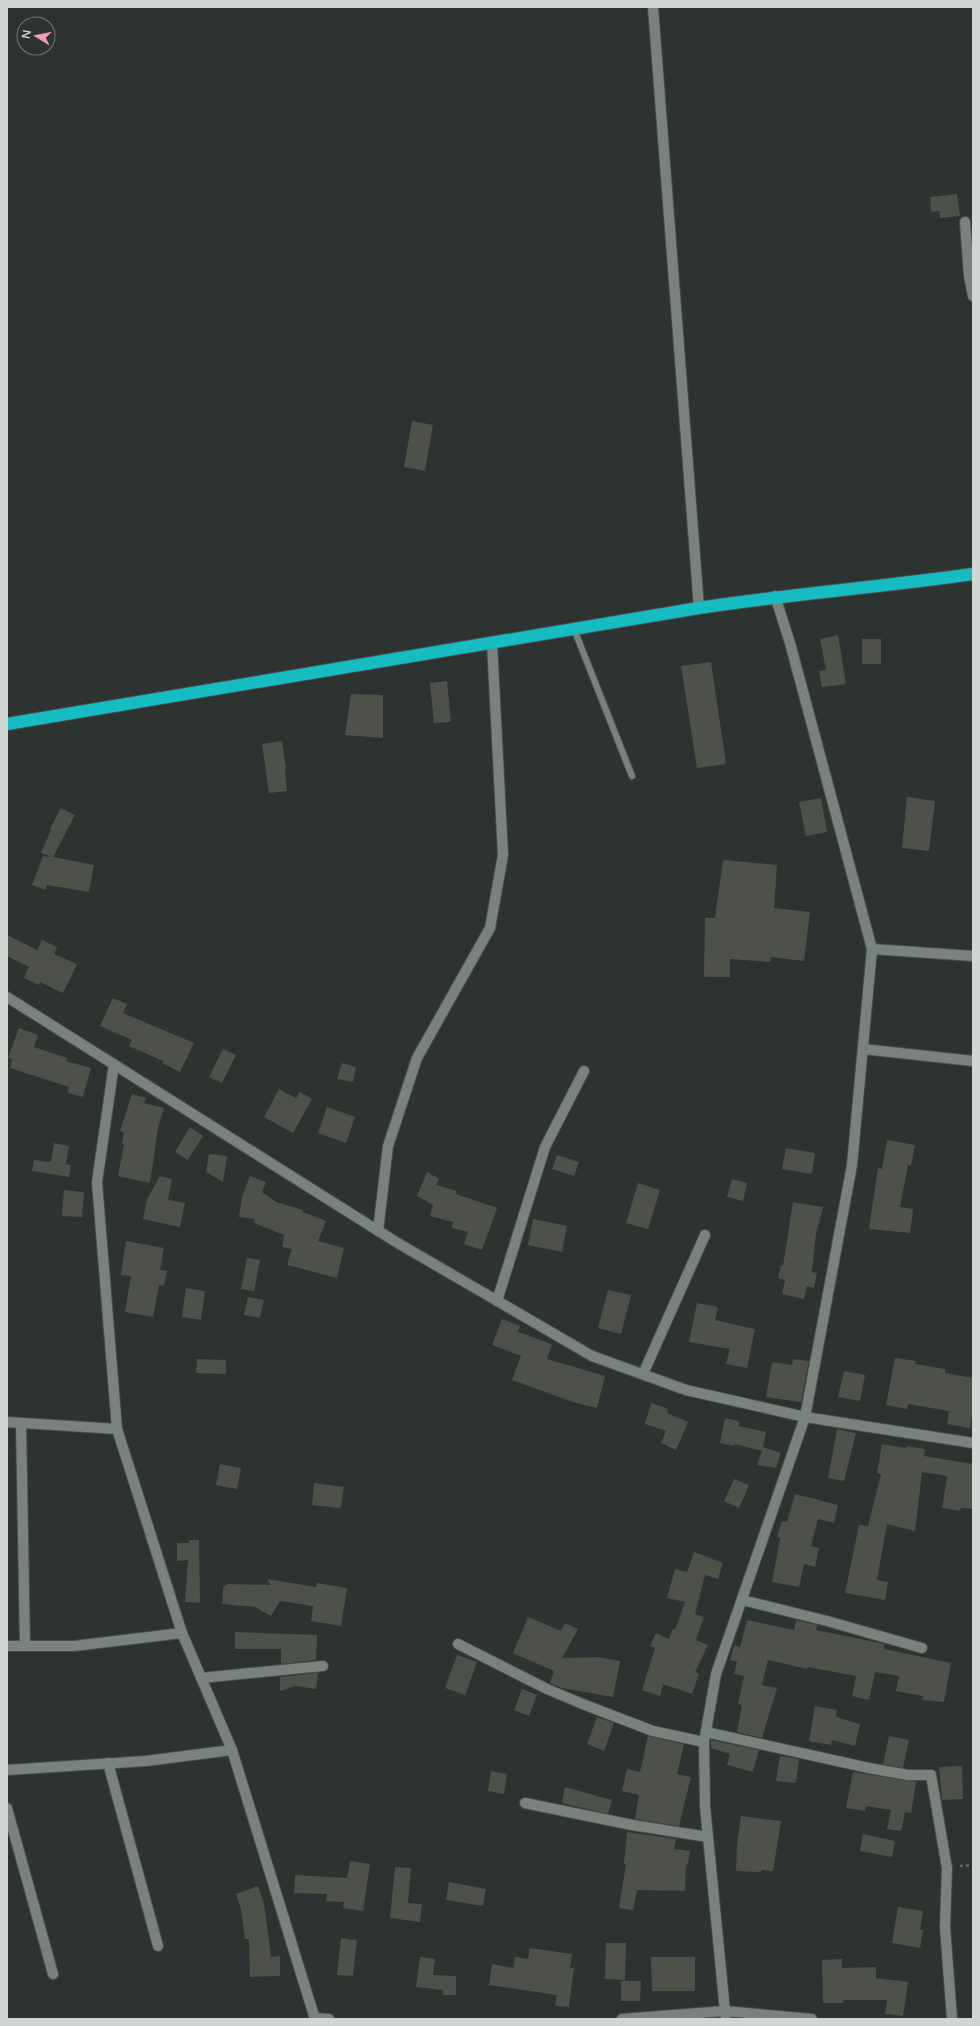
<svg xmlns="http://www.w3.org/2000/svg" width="980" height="2026" font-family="'Varela Round',sans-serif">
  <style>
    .building { fill: #4d514a }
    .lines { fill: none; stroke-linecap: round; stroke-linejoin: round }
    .lane-casing { stroke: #494f4c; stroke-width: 8 }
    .street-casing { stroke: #494f4c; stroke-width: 12 }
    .secondary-casing { stroke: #494f4c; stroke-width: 12 }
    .highway-casing { stroke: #494f4c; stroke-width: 14 }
    .path { stroke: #636966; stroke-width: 2.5; stroke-dasharray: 3 3; stroke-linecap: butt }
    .lane { stroke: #7a827e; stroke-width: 6 }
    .street { stroke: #7a827e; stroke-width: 10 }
    .secondary { stroke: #7a827e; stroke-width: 10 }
    .highway { stroke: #15bcc1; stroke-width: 12 }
  </style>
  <rect width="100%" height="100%" fill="#2c3330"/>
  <g class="building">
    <path d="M957,194L960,216L940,218L939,211L931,212L930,197Z"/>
    <path d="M412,421L433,425L425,471L404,467Z"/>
    <path d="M838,635L846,684L822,687L819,671L826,670L820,639Z"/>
    <rect x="862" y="639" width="19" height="25"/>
    <path d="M711,662L726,764L697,768L681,666Z"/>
    <path d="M447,681L451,722L434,723L430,683Z"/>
    <path d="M351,694L383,695V738L345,735Z"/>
    <path d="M282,741L286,769L285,770L287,791L269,793L262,744Z"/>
    <path d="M907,797L935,801L929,851L902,848Z"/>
    <path d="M821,798L827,832L806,836L799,802Z"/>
    <path d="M61,808L75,815L53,857L94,865L89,892L47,885L45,890L32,885L43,856L51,857L41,853L51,830L50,829Z"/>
    <path d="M723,860L777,865L774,908L810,912L804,961L771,957L770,962L730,959V977H704L705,918H715Z"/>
    <path d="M7,935L37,950L42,940L57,947L54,954L77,964L63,993L40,982L39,985L24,978L29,967L7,956Z"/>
    <path d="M113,998L127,1004L123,1013L194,1043L180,1072L162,1063L163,1061L129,1046L132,1040L100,1026Z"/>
    <path d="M19,1028L38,1035L34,1047L67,1058L66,1061L91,1068L83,1097L68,1093L69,1087L10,1068L12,1059L8,1058Z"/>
    <path d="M223,1049L236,1055L222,1083L209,1077Z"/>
    <path d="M342,1063L356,1067L353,1082L337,1079Z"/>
    <path d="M279,1089L296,1098L300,1092L312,1099L293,1133L264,1117Z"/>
    <path d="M132,1094L146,1098L144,1103L164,1108L158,1128L150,1183L118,1176L124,1144H122L124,1132L120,1131Z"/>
    <path d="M327,1107L355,1117L346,1143L318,1133Z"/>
    <path d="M190,1127L203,1136L188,1160L175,1152Z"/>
    <path d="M887,1140L915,1145L911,1166L908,1165L900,1207L913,1209L910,1233L869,1229L878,1168L882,1169Z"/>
    <path d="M54,1143L69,1146L66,1164L71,1165L69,1177L32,1171L34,1160L51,1162Z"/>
    <path d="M786,1148L815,1153L812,1174L782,1169Z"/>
    <path d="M209,1154L227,1156L223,1182L206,1172Z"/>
    <path d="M557,1155L579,1162L574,1176L552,1169Z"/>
    <path d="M427,1172L439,1179L436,1185L457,1191L456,1194L497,1208L482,1250L464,1244L468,1232L452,1228L453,1222L430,1216L433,1205L417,1196Z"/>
    <path d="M160,1176L172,1179L168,1200L185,1203L180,1227L143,1219L147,1199Z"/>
    <path d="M250,1176L266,1182L262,1192L276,1202L303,1210V1212L326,1221L318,1241L344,1248L337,1278L287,1265L292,1249L282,1247L284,1235L254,1223L255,1219L239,1217L242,1197Z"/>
    <path d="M732,1179L747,1183L743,1201L727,1197Z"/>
    <path d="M638,1183L660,1190L648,1229L626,1223Z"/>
    <path d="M64,1190L84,1192L82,1217L62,1216Z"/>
    <path d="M793,1202L823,1207L816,1234L812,1272L817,1273L814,1288L807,1286L804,1299L782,1294L785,1280L778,1278L781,1265L783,1266Z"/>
    <path d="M533,1219L567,1226L562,1252L528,1245Z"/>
    <path d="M126,1241L164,1248L160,1270L167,1271L164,1286L159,1285L153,1317L125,1312L131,1276L121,1275Z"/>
    <path d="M247,1258L260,1260L254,1291L241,1289Z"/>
    <path d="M186,1288L205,1291L201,1320L182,1317Z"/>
    <path d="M608,1290L631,1295L621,1334L598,1328Z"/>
    <path d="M248,1297L264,1300L260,1318L244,1315Z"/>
    <path d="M697,1303L718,1307L715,1320L755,1329L747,1368L726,1364L730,1349L689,1342Z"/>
    <path d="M502,1319L520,1326L518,1332L552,1344L547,1359L605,1376L597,1408L573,1402L512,1380L521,1356L492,1345Z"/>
    <path d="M895,1358L916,1361L915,1364L945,1369V1373L973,1378V1408L970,1428L947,1424L949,1411L908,1404L907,1409L886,1405Z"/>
    <path d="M197,1359L226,1360V1374L196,1373Z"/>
    <path d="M793,1359L809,1361L801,1402L766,1397L772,1362L792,1365Z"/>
    <path d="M844,1371L865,1375L860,1401L838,1397Z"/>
    <path d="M651,1403L668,1409L667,1413L688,1422L676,1450L661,1443L666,1431L645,1424Z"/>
    <path d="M725,1418L739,1421V1426L766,1432L763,1447L781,1453L776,1468L757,1465L762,1451L735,1444V1446L720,1443Z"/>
    <path d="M837,1429L856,1433L844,1481L828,1478Z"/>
    <path d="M882,1444L906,1448L907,1446L925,1449L924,1456L973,1464V1509L961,1508L960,1511L942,1508L947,1476L922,1472L915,1531L887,1524L877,1580L888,1582L885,1600L845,1593L859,1525L868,1526L881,1474L877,1473Z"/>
    <path d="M220,1464L241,1468L237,1489L216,1485Z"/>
    <path d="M734,1479L749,1485L739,1508L724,1501Z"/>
    <path d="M314,1483L344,1487L341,1508L312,1505Z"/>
    <path d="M795,1494L838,1505L834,1523L818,1519L811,1546L819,1548L815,1567L804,1564L799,1587L772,1582L780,1538L777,1537L782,1521L787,1522Z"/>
    <path d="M189,1540H199L200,1603L185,1602L188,1560L177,1561V1543H189Z"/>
    <path d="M694,1552L723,1563L718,1579L705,1575L695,1614L704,1617L696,1640L708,1645L695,1672L699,1674L692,1694L663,1684L660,1696L642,1690L655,1648L650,1646L656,1633L669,1639L673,1629L675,1630L685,1602L667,1598L675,1569L687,1572Z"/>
    <path d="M267,1579L316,1587L317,1583L347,1588L341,1626L311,1621L313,1606L280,1601L271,1616L255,1607L222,1604L223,1587L228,1584L271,1585Z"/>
    <path d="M528,1617L561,1631L565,1623L578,1629L562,1658L597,1657L620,1661L613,1697L562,1688L550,1683L554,1671L513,1653Z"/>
    <path d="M747,1620L794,1630L796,1620L817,1625L816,1630L884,1644V1649L951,1663L944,1702L922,1700L923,1696L896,1691L899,1676L875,1672L869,1700L852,1696L856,1676L808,1667L807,1669L768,1660L762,1685L777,1688L762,1738L737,1732L742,1705L738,1704L744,1676L734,1674L737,1662L730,1660L734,1645L740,1647Z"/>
    <path d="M235,1632L317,1635L316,1660L281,1664V1649H235Z"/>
    <path d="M457,1655L477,1662L465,1695L445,1688Z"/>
    <path d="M318,1673L316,1689L295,1686L280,1691V1677Z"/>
    <path d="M522,1689L537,1695L529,1716L514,1710Z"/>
    <path d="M815,1706L837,1710L836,1717L860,1724L855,1746L832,1740L831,1745L809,1741Z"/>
    <path d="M597,1717L614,1723L604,1751L587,1744Z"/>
    <path d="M648,1736L684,1744L677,1774L691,1777L679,1826L635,1819L639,1795L622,1791L627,1769L640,1772Z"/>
    <path d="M889,1736L909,1740L903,1768L883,1764Z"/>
    <path d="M711,1740L759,1750L753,1772L727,1765L730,1754L711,1748Z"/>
    <path d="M780,1756L799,1759L796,1783L776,1781Z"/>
    <path d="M962,1766L963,1799L942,1800L939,1767Z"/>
    <path d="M491,1771L507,1774L504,1794L488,1791Z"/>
    <path d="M853,1772L916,1782L911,1813L905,1812L901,1831L887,1829L891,1810L866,1806L865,1811L846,1808Z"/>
    <path d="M565,1787L612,1800L608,1814L562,1803Z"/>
    <path d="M741,1816L781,1821L773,1871L761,1870V1872L736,1871L737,1844Z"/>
    <path d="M627,1832L676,1839L674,1849L690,1851L688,1865L686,1864L685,1891L637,1890L633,1910L619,1908L626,1864H624Z"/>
    <path d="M863,1834L895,1841L892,1857L860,1851Z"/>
    <path d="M350,1861L370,1864L363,1911L343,1908L344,1902L326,1901L327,1894L294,1893L295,1875L347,1878Z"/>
    <path d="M395,1867L411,1868L408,1903L422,1904L420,1922L390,1918Z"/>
    <path d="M449,1882L486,1889L483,1906L446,1900Z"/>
    <path d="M258,1886L264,1903L271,1957L280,1956V1976L250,1977L249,1939H245L241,1909L236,1894Z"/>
    <path d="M898,1907L923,1911L920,1930H923L920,1948L892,1943Z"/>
    <path d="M341,1938L357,1940L353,1976L337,1975Z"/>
    <path d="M606,1943H626L625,1980L605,1979Z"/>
    <path d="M530,1948L572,1954L570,1968H574L569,2007L555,2006L557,1995L489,1985L492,1964L513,1968L515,1957L528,1959Z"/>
    <path d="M420,1957L435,1959L433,1975L456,1976V1995H443V1990L416,1987Z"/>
    <path d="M651,1957H695V1991H652Z"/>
    <path d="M842,1959V1968L876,1967V1978L908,1982L903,2016L885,2014L887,2000H843V2003H823L822,1960Z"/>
    <path d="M621,1981H641L640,2001H621Z"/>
  </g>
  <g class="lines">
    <defs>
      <path id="lane" d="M574,629L632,776"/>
      <g id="street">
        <path d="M653,7L699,608"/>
        <path d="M965,222L969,276L973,296"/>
        <path d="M872,949L973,956"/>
        <path d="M863,1049L973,1061"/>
        <path d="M114,1064L97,1182L117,1429L182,1633L232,1750L315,2019"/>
        <path d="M378,1231L388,1146L417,1058L490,928L503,855L492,643"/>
        <path d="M497,1301L545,1147L584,1071"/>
        <path d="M643,1374L705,1235"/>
        <path d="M7,1422L117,1429"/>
        <path d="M21,1423L25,1646"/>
        <path d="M742,1600L827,1621L922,1648"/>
        <path d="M458,1644L547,1689L585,1705L653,1731L704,1742"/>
        <path d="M7,1646H74L182,1633"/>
        <path d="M201,1678L323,1666"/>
        <path d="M706,1732L869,1768L908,1775H931L947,1868L945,1927L952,2019"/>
        <path d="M108,1763L158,1946"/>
        <path d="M7,1770L146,1761L232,1750"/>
        <path d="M525,1803L632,1825L708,1837"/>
        <path d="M7,1808L53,1974"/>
        <path d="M315,2018L329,2019"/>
        <path d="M622,2019L725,2011L705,1806L704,1742L716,1674L805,1417L852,1165L872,949L790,643L775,596"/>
        <path d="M726,2019L725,2011L812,2019"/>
      </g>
      <path id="secondary" d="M7,997L396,1242L592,1356L686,1390L805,1417L973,1443"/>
      <path id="highway" d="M7,724L699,608C790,594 882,587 973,574"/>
    </defs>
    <use href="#lane" class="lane-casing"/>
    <use href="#street" class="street-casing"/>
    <use href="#secondary" class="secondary-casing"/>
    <use href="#highway" class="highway-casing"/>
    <path class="path" d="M960,1866L973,1865"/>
    <use href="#lane" class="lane"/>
    <use href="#street" class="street"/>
    <use href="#secondary" class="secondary"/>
    <use href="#highway" class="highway"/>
  </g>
  <rect width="980" height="2026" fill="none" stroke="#d1d6d3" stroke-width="16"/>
  <g transform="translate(36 36) rotate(280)"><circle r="19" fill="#2c3330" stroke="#6e7471"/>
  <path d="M0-3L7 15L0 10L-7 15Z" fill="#f19ab3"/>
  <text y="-6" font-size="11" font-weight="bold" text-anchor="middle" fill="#d1d6d3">N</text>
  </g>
</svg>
